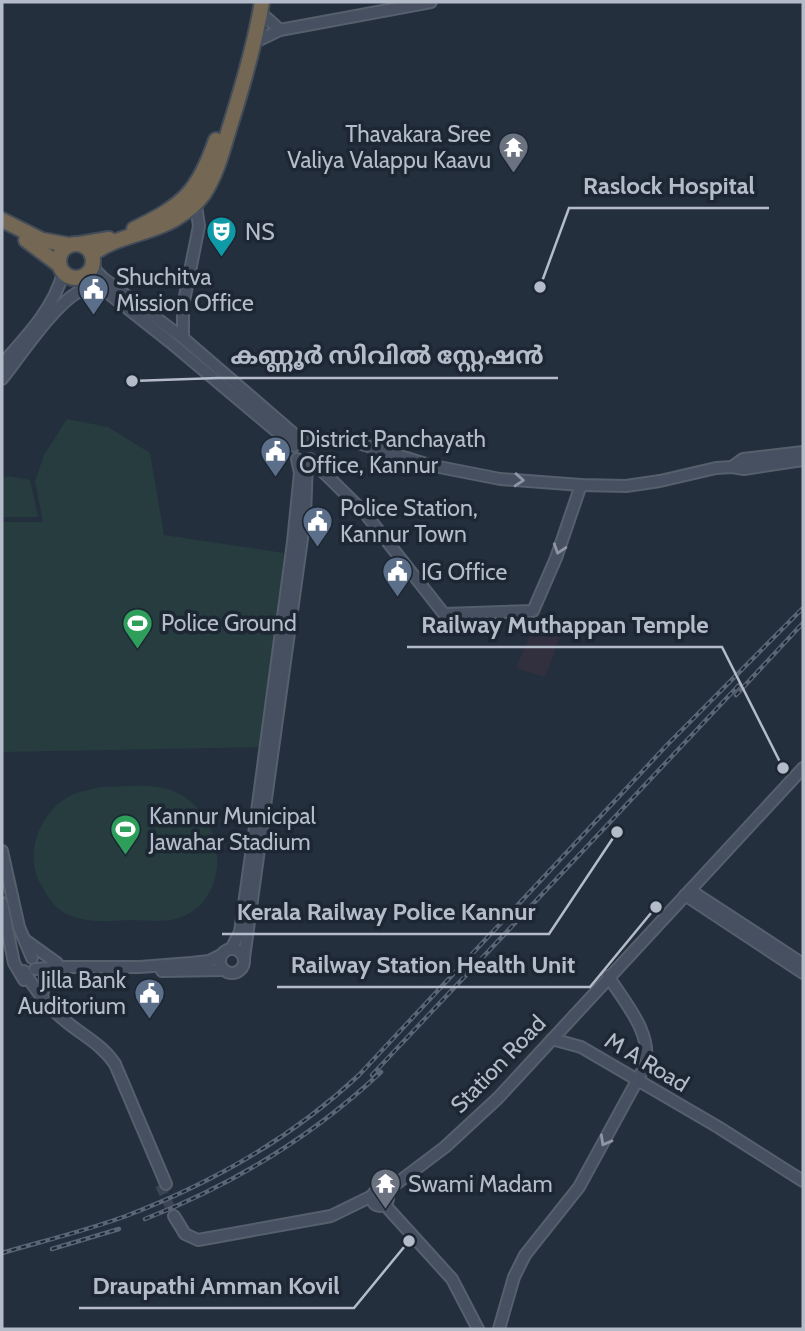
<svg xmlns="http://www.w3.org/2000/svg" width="805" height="1331" font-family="Cabin,'Noto Sans Malayalam',sans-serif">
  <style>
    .medical { fill: #32303f }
    .green { fill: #263c3f }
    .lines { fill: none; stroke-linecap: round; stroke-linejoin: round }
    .secondary-tunnel { stroke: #3a4453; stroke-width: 10; stroke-dasharray: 10 5; stroke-linecap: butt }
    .secondary-casing { stroke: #565f6c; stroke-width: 14 }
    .highway-casing { stroke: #434c59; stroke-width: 18 }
    .secondary { stroke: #465061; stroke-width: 10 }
    .highway { stroke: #746855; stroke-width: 14 }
    .rail-casing { stroke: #5a6575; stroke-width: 4.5 }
    .rail { stroke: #1d2633; stroke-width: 2; stroke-dasharray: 5; stroke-linecap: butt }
    .oneway { stroke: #8e96a5 }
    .labels { text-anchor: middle; stroke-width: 7; stroke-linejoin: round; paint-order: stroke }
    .poi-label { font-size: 23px; fill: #b4bcc9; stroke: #1d2633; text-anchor: start }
    .street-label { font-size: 23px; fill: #b4bcc9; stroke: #1d2633 }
    .leader { fill: none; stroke: #b4bcc9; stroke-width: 2.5 }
    .callout-dot { fill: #b4bcc9; stroke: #1d2633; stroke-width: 2.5 }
    .callout-label { font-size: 24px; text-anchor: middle; font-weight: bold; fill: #b4bcc9; stroke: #1d2633; stroke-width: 7; stroke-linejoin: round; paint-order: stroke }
  </style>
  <rect width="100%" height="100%" fill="#242f3e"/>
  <path class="medical" d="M536,621L563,630L545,677L516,668Z"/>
  <g class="green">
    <path d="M67,419L108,427L150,453L164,535L284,553L263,747L2,752V522H43L35,481L44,455Z"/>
    <path d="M8,476L30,480L38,517H2V478Z"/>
    <path d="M101,787C124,787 153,782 175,792C227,814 234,900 179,918C165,923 146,920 131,920C109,921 83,924 63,912C52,906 46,893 40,883C24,852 40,812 70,796C79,791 91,790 101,787Z"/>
  </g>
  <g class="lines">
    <path class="secondary-tunnel" d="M160,1185L174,1216"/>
    <defs>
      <g id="secondary">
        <path d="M260,12L280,30"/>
        <path d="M253,43L280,30L431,2"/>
        <path d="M93,261L96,271L103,278L183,338L301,440"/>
        <path d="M82,277L98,285L170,342L294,446"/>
        <path d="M183,338V306L199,226L195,199"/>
        <path d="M2,364C26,337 54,308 63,273"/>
        <path d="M2,379C20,356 52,309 75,294C83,288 93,289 102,292"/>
        <path d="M309,441L334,438L349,440L429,465L500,479L581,485L626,486L660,481L716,468L732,467L744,469L803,460"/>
        <path d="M310,459L364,512L444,614L533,611L556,558L581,485"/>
        <path d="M732,467L743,459L803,452"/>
        <path d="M2,851L19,927L32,958"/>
        <path d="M690,890L803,964"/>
        <path d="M685,895L803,973"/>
        <path d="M2,903L14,963L24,980"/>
        <path d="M25,940L57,963"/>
        <circle cx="232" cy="961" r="12"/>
        <path d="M231,949L240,932L254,834L293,542L300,473L297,459"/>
        <path d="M244,958L305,517L307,461"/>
        <path d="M35,969L61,967H140L191,963L209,961L221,955"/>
        <path d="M24,971C34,988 46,1005 62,1018C81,1035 101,1043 115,1064L166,1184"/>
        <path d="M162,971L223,970"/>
        <path d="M42,997L45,977L57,967"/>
        <path d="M552,1039L581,1047L718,1127L803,1181"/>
        <circle cx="380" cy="1198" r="8"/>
        <path d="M383,1190L392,1187L445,1147L498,1098L803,768"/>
        <path d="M384,1204L452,1279L478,1329"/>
        <path d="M174,1216L185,1234L198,1240L331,1216L372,1196"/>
        <path d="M499,1329L514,1277L525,1255L579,1187L645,1066C653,1033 625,1003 608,976"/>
      </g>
      <g id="highway">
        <path d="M2,220L42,240L69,245"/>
        <path d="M134,229C184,205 198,192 216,140"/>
        <path d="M26,240L58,264"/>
        <circle cx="76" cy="261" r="17"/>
        <path d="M79,244L109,239"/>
        <path d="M92,255C111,237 150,234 175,219C185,213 195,206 203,195C217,174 223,149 230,126C243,85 255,44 262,2"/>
      </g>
    </defs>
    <use href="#secondary" class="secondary-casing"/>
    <use href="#highway" class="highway-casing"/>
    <use href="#secondary" class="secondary"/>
    <use href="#highway" class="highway"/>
    <defs>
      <g id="rail">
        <path d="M736,695L803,623"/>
        <path d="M372,1075L739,685"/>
        <path d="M145,1219C234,1184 312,1137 381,1072"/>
        <path d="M52,1249L119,1229"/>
        <path d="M2,1253C43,1241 85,1231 126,1216C210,1184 293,1137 359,1075L667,745L803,608"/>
      </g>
    </defs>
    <use href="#rail" class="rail-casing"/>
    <use href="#rail" class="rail"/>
  </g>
  <defs><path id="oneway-chevron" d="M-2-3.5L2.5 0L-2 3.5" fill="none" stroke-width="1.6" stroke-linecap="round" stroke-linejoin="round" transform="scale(1.75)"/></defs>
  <g class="oneway">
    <use href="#oneway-chevron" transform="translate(519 480) rotate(4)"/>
    <use href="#oneway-chevron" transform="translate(559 549) rotate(108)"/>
    <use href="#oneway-chevron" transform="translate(605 1141) rotate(119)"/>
  </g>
  <defs>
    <symbol id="temple-pin" viewBox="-11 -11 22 30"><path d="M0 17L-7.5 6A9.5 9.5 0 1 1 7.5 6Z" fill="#6b7280" stroke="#1d2633"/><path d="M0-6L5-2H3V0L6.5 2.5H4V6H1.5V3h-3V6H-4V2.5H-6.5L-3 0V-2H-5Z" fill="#fff"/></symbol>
    <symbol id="theatre-pin" viewBox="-11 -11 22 30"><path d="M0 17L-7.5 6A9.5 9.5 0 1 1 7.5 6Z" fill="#0f9aa8" stroke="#1d2633"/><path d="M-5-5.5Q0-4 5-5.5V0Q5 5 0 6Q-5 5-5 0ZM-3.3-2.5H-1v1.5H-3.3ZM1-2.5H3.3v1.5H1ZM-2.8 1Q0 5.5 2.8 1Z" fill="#fff"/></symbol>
    <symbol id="civic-pin" viewBox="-11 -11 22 30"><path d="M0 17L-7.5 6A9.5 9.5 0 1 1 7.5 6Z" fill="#5c6f8a" stroke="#1d2633"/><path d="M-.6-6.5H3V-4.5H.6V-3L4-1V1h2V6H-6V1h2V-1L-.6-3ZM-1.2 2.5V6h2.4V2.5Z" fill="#fff"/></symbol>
    <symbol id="stadium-pin" viewBox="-11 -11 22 30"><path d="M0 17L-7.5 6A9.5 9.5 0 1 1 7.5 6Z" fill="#2e9e5b" stroke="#1d2633"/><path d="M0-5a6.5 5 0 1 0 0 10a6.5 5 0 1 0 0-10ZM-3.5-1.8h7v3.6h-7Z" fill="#fff"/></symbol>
  </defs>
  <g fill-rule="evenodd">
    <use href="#temple-pin" x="496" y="130" width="35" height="47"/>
    <use href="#theatre-pin" x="204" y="214" width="35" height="47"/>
    <use href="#civic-pin" x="76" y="272" width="35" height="47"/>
    <use href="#civic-pin" x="258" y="434" width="35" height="47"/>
    <use href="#civic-pin" x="300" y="504" width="35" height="47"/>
    <use href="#civic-pin" x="380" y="554" width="35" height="47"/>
    <use href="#stadium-pin" x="120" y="606" width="35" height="47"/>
    <use href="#stadium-pin" x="108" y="812" width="35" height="47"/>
    <use href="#civic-pin" x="132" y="976" width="35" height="47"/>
    <use href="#temple-pin" x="368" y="1166" width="35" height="47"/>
  </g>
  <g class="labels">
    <g class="poi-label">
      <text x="491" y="142" text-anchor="end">Thavakara Sree<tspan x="491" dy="26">Valiya Valappu Kaavu</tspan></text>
      <text x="245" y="240">NS</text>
      <text x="116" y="285">Shuchitva<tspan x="116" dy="26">Mission Office</tspan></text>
      <text x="299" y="447">District Panchayath<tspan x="299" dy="26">Office, Kannur</tspan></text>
      <text x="340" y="516">Police Station,<tspan x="340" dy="26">Kannur Town</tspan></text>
      <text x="421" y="580">IG Office</text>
      <text x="161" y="631">Police Ground</text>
      <text x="149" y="824">Kannur Municipal<tspan x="149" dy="26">Jawahar Stadium</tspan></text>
      <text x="126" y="988" text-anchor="end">Jilla Bank<tspan x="126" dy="26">Auditorium</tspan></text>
      <text x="408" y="1192">Swami Madam</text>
    </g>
    <g class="street-label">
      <text transform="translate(647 1062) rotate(31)" y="8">M A Road</text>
      <text transform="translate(498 1064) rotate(-46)" y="8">Station Road</text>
    </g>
  </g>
  <path class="leader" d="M540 287L569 208H769M132 381L217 378H558M783 768L722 647H407M617 832L549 934H222M656 907L590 987H277M409 1241L354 1308H79"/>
  <g class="callout-dot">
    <circle cx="540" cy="287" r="7"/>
    <circle cx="132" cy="381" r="7"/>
    <circle cx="783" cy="768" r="7"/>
    <circle cx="617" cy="832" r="7"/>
    <circle cx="656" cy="907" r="7"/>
    <circle cx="409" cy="1241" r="7"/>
  </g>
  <g class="callout-label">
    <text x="669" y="194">Raslock Hospital</text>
    <text x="387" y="364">കണ്ണൂർ സിവിൽ സ്റ്റേഷൻ</text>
    <text x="565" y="633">Railway Muthappan Temple</text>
    <text x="386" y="920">Kerala Railway Police Kannur</text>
    <text x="433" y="973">Railway Station Health Unit</text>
    <text x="216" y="1294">Draupathi Amman Kovil</text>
  </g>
  <rect width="805" height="1331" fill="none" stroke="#b4bcc9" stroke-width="7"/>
</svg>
